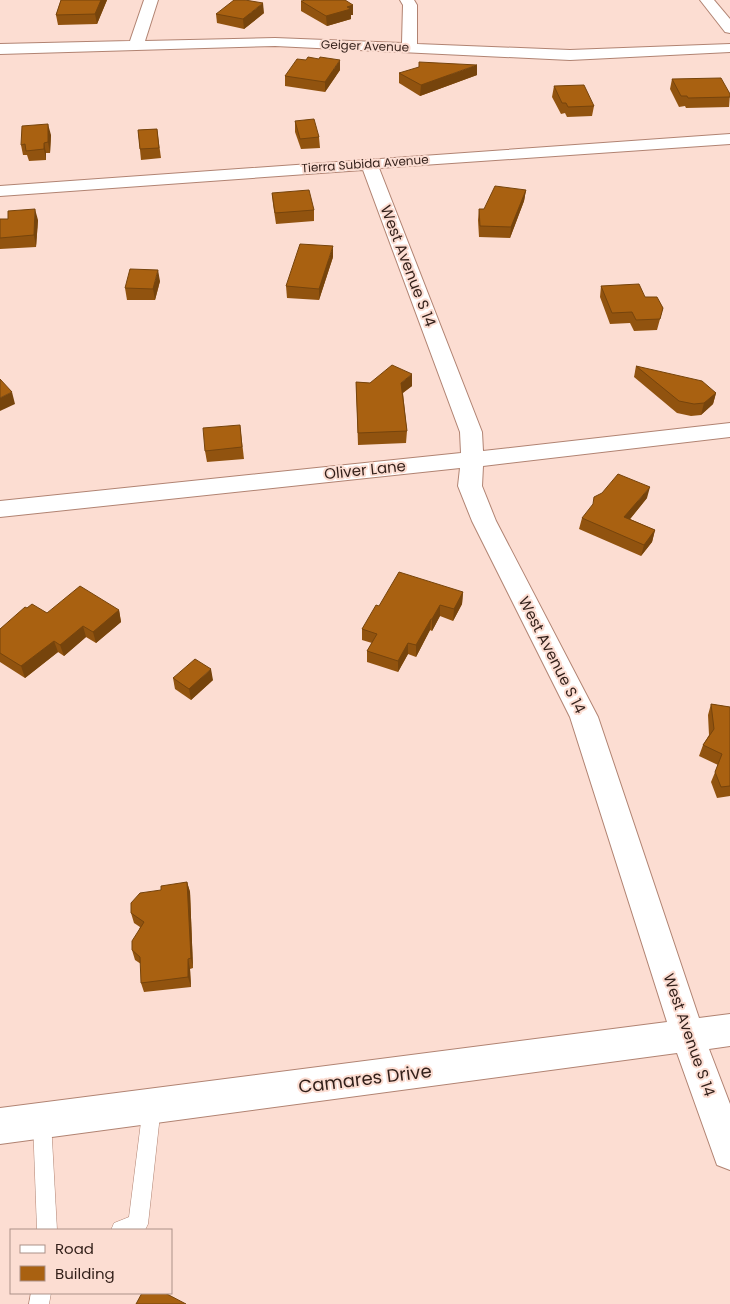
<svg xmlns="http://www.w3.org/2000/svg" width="730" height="1304" font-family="Poppins,sans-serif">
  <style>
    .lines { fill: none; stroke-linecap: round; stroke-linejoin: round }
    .lane-casing { stroke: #b18372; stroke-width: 1 }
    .street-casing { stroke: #b18372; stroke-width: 2 }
    .lane { fill: #fff; fill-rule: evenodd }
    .street { fill: #fff; fill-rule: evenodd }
    .wall { fill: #91530f }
    .shaded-wall { fill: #76440c }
    .building { fill: #a96111; stroke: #76440c }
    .labels { text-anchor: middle; stroke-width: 4; stroke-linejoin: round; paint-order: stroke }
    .far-street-label { font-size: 12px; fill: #321f19; stroke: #fcddd2 }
    .street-label { font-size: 15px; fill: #321f19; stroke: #fcddd2 }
    .near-street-label { font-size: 18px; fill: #321f19; stroke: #fcddd2 }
  </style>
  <rect width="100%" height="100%" fill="#fcddd2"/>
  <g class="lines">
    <defs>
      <g id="lane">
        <path d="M152,1097L158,1100L161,1106L148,1224L145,1230H111L114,1223L129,1217L143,1106L146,1100Z"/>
        <path d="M42,1112L48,1115L51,1121L57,1230H37L33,1121L36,1115Z"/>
        <path d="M31,1293H51L49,1304H29Z"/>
      </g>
      <g id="street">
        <path d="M144,0H158L145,41L275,38L402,43L403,5L400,0H414L417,5V44L570,50L730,44V52L570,60L275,46L0,54V44L130,41Z"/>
        <path d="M700,0H714L730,19V33L725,32Z"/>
        <path d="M730,134V144L379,168L482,432L483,451L730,423V437L483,466L482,486L496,521L598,717L699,1018L730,1014V1046L709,1049L730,1104V1170L717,1165L677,1053L0,1144V1108L667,1022L570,717L472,521L458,486L460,468L0,517V501L461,453L460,432L363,170L0,196V186Z"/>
      </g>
    </defs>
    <use href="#lane" class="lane-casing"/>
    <use href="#street" class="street-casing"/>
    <use href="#lane" class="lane"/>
    <use href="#street" class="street"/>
  </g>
  <g class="wall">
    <path d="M61,0H107L97,24L58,25L56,15Z"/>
    <path d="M301,1L353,5V15H351V19L327,26L301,11Z"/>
    <path d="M264,13L244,29L217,23L216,14Z"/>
    <path d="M340,70L325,92L285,86V76Z"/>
    <path d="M399,73L477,75L420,96L399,83Z"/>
    <path d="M672,79L730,94L729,107L686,108L685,106L679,107L670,89Z"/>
    <path d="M554,86L594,106L592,116L567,117L565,113L561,114L552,97Z"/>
    <path d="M295,121L319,137L320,148L301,149L295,132Z"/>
    <path d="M157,129L161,158L141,160L138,130Z"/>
    <path d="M51,135L50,153H46V160L29,161L27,155H23L21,145Z"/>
    <path d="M526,190L524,201L510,238L479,237L478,220L479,209H484Z"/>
    <path d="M272,193L314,210V221L276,224L273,204Z"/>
    <path d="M0,219H8L38,220L36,247L0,249Z"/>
    <path d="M333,257L319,300L287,298L286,286Z"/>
    <path d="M160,281L155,300H127L125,288Z"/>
    <path d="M601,286L645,297L663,308L657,330L634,331L630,323L610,324L600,297Z"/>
    <path d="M636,366L716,393L713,404L701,415L691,416L677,413L634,377Z"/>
    <path d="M356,382L412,386L403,393L407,431L406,443L358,445Z"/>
    <path d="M240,425L244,459L207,462L205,451Z"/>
    <path d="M647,498L630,519L655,530L652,542L641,556L579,529L582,518Z"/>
    <path d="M463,592L462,604L453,621L440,616L432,631L430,630L416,657L408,654L398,672L367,662V651L372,643L362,640V629L379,606Z"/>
    <path d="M27,608L47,613L119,610L121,622L96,643L86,637L64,656L58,652L25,678L0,662V629Z"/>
    <path d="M173,678L213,680L191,700L175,689Z"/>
    <path d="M711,704L730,707V796L717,798L711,782L718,765L699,756L703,745L709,735L708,715Z"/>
    <path d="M187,882L190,892L193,968L190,969L191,987L144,992L141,983V964L135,960L132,950L140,927L134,923L131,913L161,890Z"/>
  </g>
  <g class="shaded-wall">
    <path d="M101,0H107L97,24L95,14Z"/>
    <path d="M263,3L264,13L244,29L243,19Z"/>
    <path d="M353,5V15H351V19L327,26L326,16L347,7Z"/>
    <path d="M340,60V70L325,92V82Z"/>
    <path d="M477,65V75L420,96L421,85Z"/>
    <path d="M48,124L51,135L50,153L48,142Z"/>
    <path d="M44,143L46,153V160L44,149Z"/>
    <path d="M526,190L524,201L510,238L511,227Z"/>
    <path d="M35,209L38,220L36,247L34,235Z"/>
    <path d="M333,246V257L319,300V289Z"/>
    <path d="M158,270L160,281L155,300L153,289Z"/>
    <path d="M412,374V386L401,394V383Z"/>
    <path d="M12,392L15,404L0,411V398Z"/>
    <path d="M716,393L713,404L701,415L704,403Z"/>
    <path d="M650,487L647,498L622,529L624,517Z"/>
    <path d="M655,530L652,542L641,556L644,545Z"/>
    <path d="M463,592L462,604L453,621L454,609Z"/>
    <path d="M440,605V616L432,631V619Z"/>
    <path d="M119,610L121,622L96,643L93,632Z"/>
    <path d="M431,619L430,630L416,657V645Z"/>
    <path d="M83,626L86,637L64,656L60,645Z"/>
    <path d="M54,641L58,652L25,678L21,666Z"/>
    <path d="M408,643V654L398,672V661Z"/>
    <path d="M211,669L213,680L191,700L189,689Z"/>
    <path d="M187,882L190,892L193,968L191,958Z"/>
    <path d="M188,959L190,969L191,987L188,977Z"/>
  </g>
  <g class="building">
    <path d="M61,0H101L95,14L56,15Z"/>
    <path d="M234,0H245L263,3L243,19L216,14Z"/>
    <path d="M306,0H345L353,5L347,7L351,9L326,16L301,1Z"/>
    <path d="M308,57L319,59L320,57L340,60L325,82L285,76L297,59L306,60Z"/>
    <path d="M419,62L477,65L421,85L399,73L419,67Z"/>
    <path d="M721,78L730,94V97L688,98L687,96H681L672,79Z"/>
    <path d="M584,85L594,106L568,107L566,103H562L554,86Z"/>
    <path d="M314,119L319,137L300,139L295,121Z"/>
    <path d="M48,124V142L44,143V149L26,151L25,144L21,145L22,126Z"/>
    <path d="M157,129L159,148L140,149L138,130Z"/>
    <path d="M495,186L526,190L511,227L480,226L479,209H484Z"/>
    <path d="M309,190L314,210L275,213L272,193Z"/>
    <path d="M35,209L34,235L0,238V219H8V211Z"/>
    <path d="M300,244L333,246L319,289L286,286Z"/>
    <path d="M130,269L158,270L153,289L125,288Z"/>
    <path d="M639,284L645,297H657L663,308L660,319L636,320L632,312L612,313L601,286Z"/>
    <path d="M392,365L412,374L401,383L407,431L358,433L356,382L370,383Z"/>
    <path d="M636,366L702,381L716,393L704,403L694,404L679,401Z"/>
    <path d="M0,379L12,392L0,398Z"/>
    <path d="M240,425L242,447L205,451L203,428Z"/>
    <path d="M618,474L650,487L624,517L655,530L644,545L582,518L593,504L594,497L602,493Z"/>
    <path d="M399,572L463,592L454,609L440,605L432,619H431L416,645L408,643L398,661L367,651L377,634L362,629L376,605L379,606Z"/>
    <path d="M80,586L119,610L93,632L83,626L60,645L54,641L21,666L0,653V629L25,607L27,608L32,604L47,613Z"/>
    <path d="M195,659L211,669L189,689L173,678Z"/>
    <path d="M711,704L730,707V786L721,787L715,772L722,754L703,745L714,729Z"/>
    <path d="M187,882L191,958L188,959V977L141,983L140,957L132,950V941L144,922L131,913V903L140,893L161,890V886Z"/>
    <path d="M142,1293H165L186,1304H136Z"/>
  </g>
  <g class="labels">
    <g class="far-street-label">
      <text transform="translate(365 46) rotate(2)" y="4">Geiger Avenue</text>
      <text transform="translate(365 164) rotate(-4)" y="4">Tierra Subida Avenue</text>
    </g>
    <g class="street-label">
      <text transform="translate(408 266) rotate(69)" y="5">West Avenue S 14</text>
      <text transform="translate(365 470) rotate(-6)" y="5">Oliver Lane</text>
      <text transform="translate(552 655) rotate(63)" y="5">West Avenue S 14</text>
      <text transform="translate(689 1035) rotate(71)" y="5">West Avenue S 14</text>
    </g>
    <g class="near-street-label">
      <text transform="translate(365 1079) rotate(-7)" y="6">Camares Drive</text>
    </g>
  </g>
  <rect x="10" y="1229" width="162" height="65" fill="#fcddd2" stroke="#ab9188"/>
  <rect x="20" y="1245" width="25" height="8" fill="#ffffff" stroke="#ab9188"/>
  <text x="55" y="1254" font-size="15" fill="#321f19">Road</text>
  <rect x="20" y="1266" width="25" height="15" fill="#a96111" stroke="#ab9188"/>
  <text x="55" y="1279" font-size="15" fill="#321f19">Building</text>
</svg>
